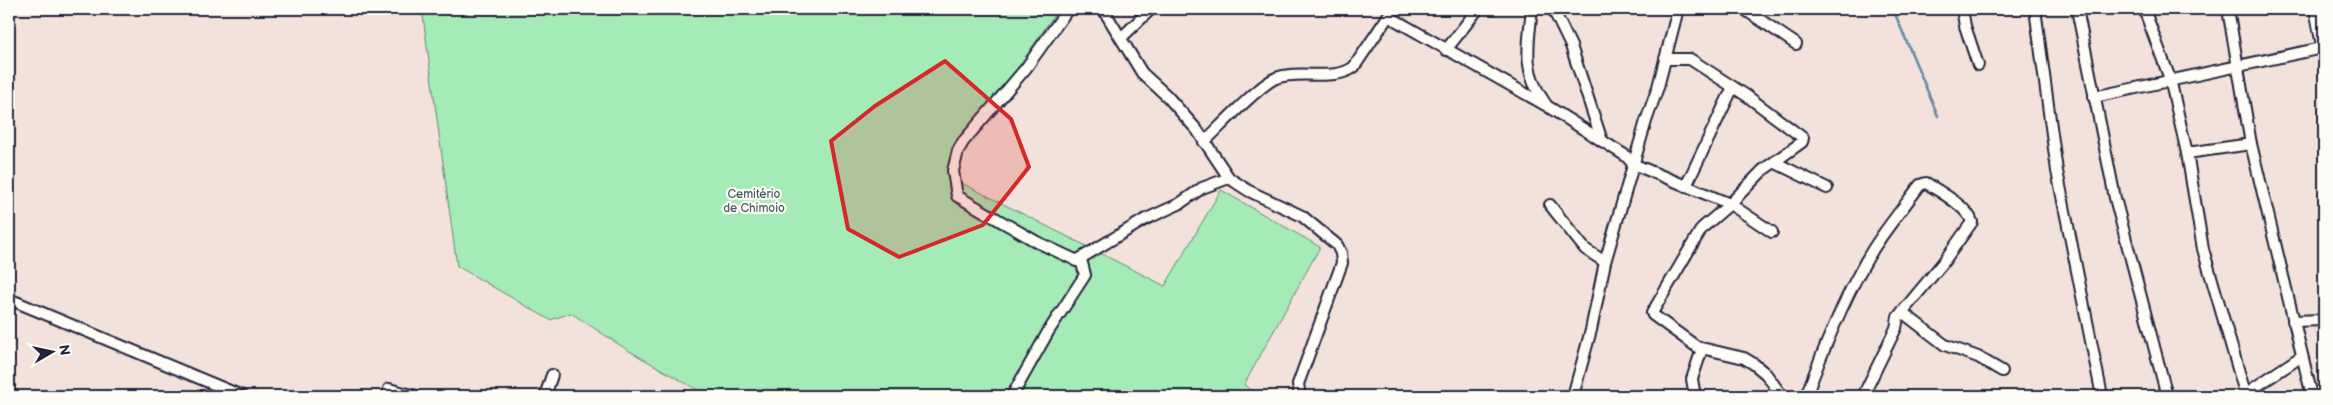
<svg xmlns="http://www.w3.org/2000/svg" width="2333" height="405" font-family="'Balsamiq Sans',sans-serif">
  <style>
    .green { fill: #a5ebb7; stroke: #648679 }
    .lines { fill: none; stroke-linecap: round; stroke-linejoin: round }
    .stream { stroke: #6289a6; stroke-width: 2.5 }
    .street-casing { stroke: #22223b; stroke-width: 14 }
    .street { stroke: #fdfcf7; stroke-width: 10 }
    .marked { fill: #d62828; fill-opacity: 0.2; stroke: #d62828; stroke-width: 4; stroke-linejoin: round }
    .labels { text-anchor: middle; stroke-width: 4.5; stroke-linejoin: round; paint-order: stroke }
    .park-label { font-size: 12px; fill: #495e60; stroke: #fdfcf7 }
  </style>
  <rect width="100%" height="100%" fill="#f3e2db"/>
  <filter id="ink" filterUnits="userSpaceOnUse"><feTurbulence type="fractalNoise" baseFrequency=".02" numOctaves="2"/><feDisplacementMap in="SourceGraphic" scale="10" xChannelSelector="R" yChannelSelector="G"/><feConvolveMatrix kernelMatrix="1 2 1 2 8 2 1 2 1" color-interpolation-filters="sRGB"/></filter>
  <g filter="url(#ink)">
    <path class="green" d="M422,9H1058L946,175L1165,286L1221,190L1320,247L1244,385L1261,396H708L626,349L571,313L550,320L457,266Z"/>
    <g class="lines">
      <path class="stream" d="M1893,9L1938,116"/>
      <defs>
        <g id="street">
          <path d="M1103,9L1142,73L1167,96L1197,130L1229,178L1249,191L1302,216L1337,245L1341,253L1342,263L1298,384L1300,396"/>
          <path d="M1532,9C1528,46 1522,71 1545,103"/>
          <path d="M1553,9L1571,46L1602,141"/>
          <path d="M1744,9L1796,44"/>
          <path d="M1962,9L1965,26L1978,65"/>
          <path d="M2035,9L2057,171L2102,396"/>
          <path d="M2077,9L2115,198L2167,396"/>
          <path d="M2144,9L2170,79L2187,153L2203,249L2246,396"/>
          <path d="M2228,9L2251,144L2312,396"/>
          <path d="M2315,9L2324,56"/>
          <path d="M1388,16L1547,106L1626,156L1633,164L1730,204L1772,232"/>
          <path d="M1121,38L1151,9"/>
          <path d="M1446,50L1478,9"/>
          <path d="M1665,59H1690L1747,96L1803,138L1802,142L1763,170L1730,204L1702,228L1652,313L1653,315L1697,347L1744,358L1754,364L1766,374L1782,396"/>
          <path d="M2094,97L2322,48"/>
          <path d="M1204,142C1220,127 1259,85 1276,78C1300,69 1334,82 1354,67L1393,9"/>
          <path d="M2187,153L2251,144"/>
          <path d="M1776,163L1827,188"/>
          <path d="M1686,186L1733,87"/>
          <path d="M1550,205L1585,249L1605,262"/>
          <path d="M1076,261L1144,220L1179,204L1202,188L1229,178"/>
          <path d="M9,299L242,396"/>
          <path d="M1902,312L1945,345L1978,357L2002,371"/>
          <path d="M2293,321L2324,320"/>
          <path d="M389,389L416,396"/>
          <path d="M545,396L552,375"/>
          <path d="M1012,396L1048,332L1085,275L1082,263L1037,242L957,196L953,171L958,151L963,142L1026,68L1068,9"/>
          <path d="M1573,396L1591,330L1605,262L1646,121L1658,87L1678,9"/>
          <path d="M1695,396L1692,379L1702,349"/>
          <path d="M1806,396C1822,353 1839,310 1861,270C1877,239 1900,212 1920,185L1926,183C1939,191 1968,207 1972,222L1942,264L1898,317L1896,328L1863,396"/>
          <path d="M2242,396L2302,356"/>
        </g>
      </defs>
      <use href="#street" class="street-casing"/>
      <use href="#street" class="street"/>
    </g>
  </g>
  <path class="marked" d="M945,61L1011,119L1029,167L983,225L899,257L848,229L831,141L875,106Z"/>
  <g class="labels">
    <g class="park-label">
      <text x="754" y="198">Cemitério<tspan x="754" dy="14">de Chimoio</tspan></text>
    </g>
  </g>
  <rect width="2333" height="405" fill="none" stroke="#fdfcf7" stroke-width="30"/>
  <rect x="15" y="15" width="2303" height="375" fill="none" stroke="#22223b" stroke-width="2" filter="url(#ink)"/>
  <g transform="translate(52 352) rotate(81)" stroke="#fdfcf7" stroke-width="4" paint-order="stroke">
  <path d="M0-4L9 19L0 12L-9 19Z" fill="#22223b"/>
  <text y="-8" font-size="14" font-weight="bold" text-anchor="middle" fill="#22223b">N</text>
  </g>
</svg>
